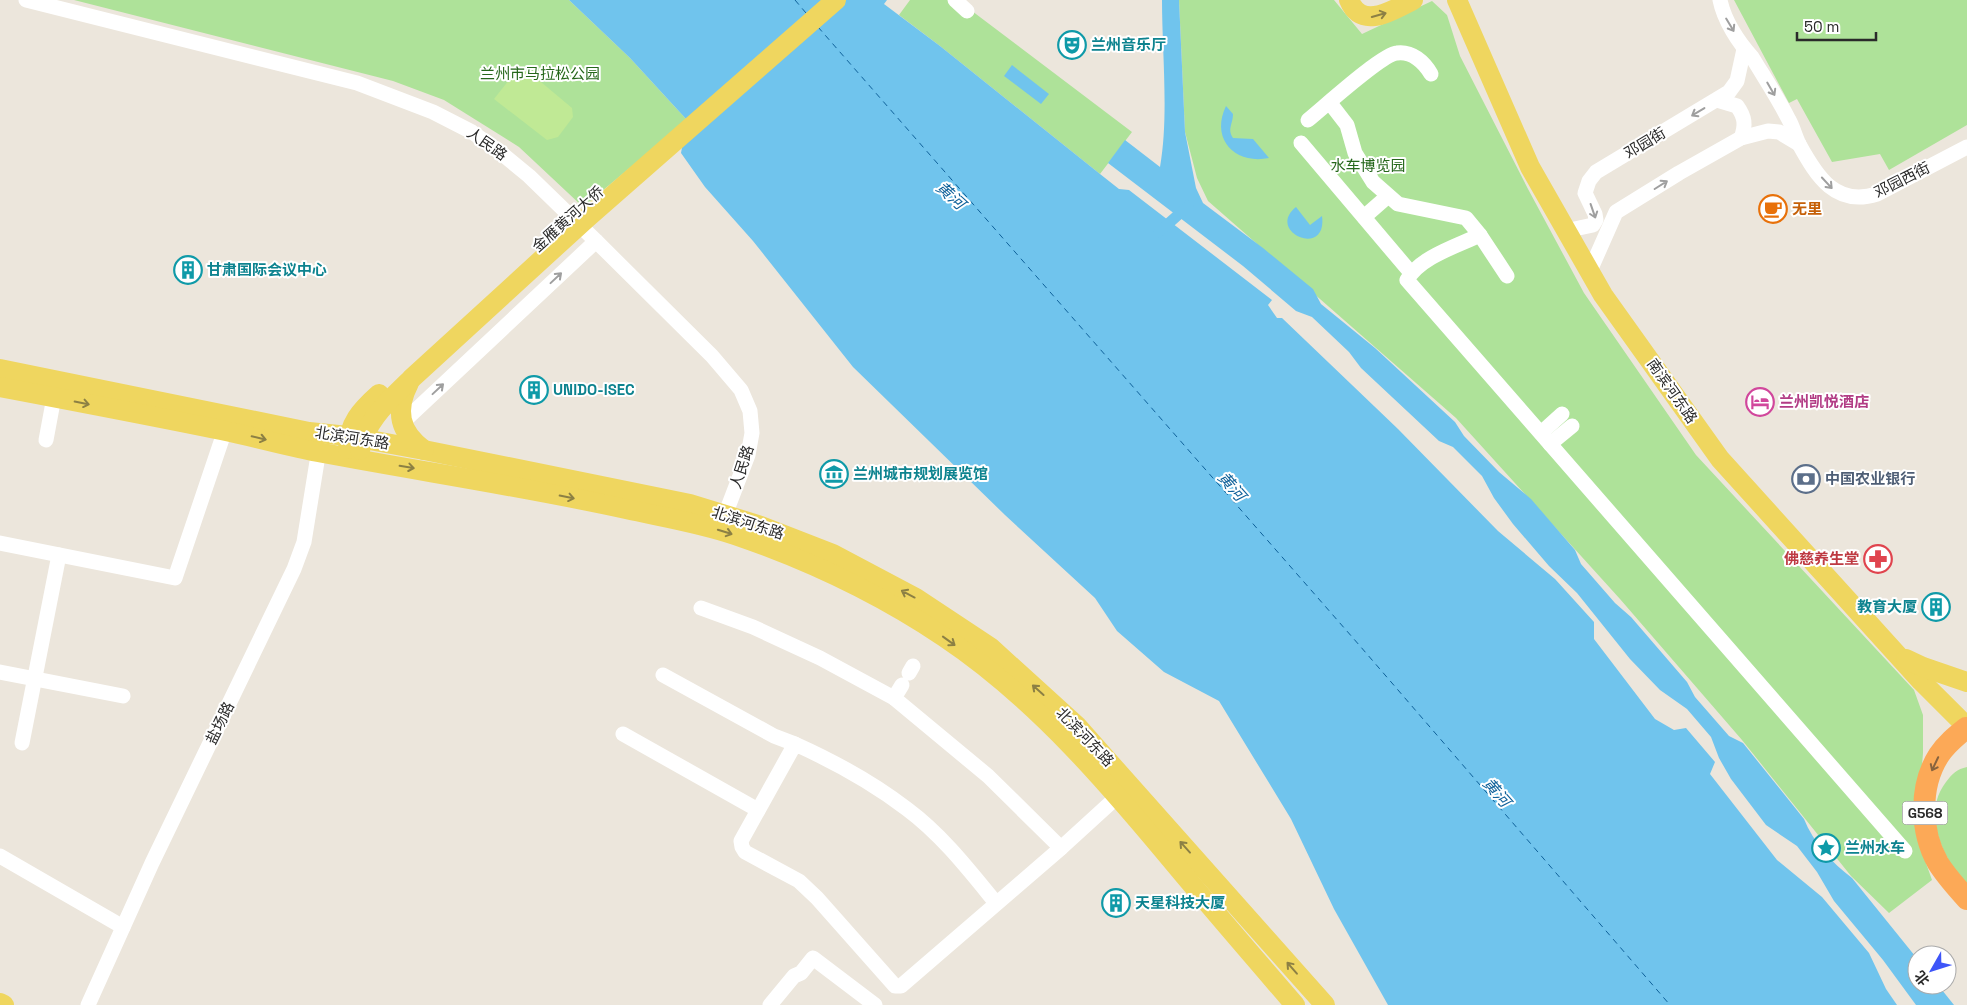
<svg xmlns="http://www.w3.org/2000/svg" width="1967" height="1005" font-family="'Space Grotesk','Noto Sans SC',sans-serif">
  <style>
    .green { fill: #aee299 }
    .pitch { fill: #c0e995 }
    .water { fill: #70c4ed }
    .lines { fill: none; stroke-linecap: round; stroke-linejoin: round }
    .canal { stroke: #70c4ed; stroke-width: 11 }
    .ferry { stroke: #0f619a; stroke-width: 1; stroke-dasharray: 6 5; stroke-linecap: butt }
    .minor { stroke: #fff; stroke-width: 15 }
    .major { stroke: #efd65f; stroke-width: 20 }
    .highway { stroke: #fca957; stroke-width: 22 }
    .oneway { stroke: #8c8044 }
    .oneway2 { stroke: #9f9f9f }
    .oneway3 { stroke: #88633e }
    .labels { text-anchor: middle; stroke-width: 4; stroke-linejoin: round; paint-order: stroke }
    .shield { fill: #fff; stroke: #6a6a6a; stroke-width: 1 }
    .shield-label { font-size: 14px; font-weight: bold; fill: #2a2a2a }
    .culture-label { font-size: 15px; font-weight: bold; fill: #0d838f; stroke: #fff; text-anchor: start }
    .park-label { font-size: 15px; fill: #26671b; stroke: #fff }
    .street-label { font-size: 15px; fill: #2a2a2a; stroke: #fff }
    .food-label { font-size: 15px; font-weight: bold; fill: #c56008; stroke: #fff; text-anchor: start }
    .hotel-label { font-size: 15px; font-weight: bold; fill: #b23c85; stroke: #fff; text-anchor: start }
    .service-label { font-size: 15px; font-weight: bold; fill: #4e5e75; stroke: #fff; text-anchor: start }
    .health-label { font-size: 15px; font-weight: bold; fill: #be3a42; stroke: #fff; text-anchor: end }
    .water-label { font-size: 16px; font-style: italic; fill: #0f619a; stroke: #fff }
  </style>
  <rect width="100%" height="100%" fill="#ece6dc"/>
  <g class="green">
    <path d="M74,0H569L630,58L687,120L583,207L519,147L444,100L393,81Z"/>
    <path d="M910,0H953L968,8L1132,132L1100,174L940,46L899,15Z"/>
    <path d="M1179,0H1334L1362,34L1432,1L1447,15L1460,56L1528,189L1584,293L1696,455L1914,690L1923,715V753L1918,816L1921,849L1932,880L1889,913L1851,876L1742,740L1620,599L1456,418L1208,201L1197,178L1185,132Z"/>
    <path d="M1734,0H1967V125L1889,170L1880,154L1832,162L1797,99L1789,103Z"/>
    <path d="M1967,767V884C1961,876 1952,868 1948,859C1935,835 1928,805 1946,782C1952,774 1957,769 1967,767Z"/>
  </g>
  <path class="pitch" d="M516,71L529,72L572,108L573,117L558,137L547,140L494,99Z"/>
  <g class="water">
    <path d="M569,0H887L884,4L940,46L1100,174L1119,189L1129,190L1272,300L1268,305L1277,318H1282L1398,429L1498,531L1555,579L1594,622V639L1655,719L1674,730L1686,728L1715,762L1710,774L1777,860L1822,897L1869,953L1886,989L1897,1005H1388L1334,909L1291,819L1219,701L1164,672L1117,631L1095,598L1005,515L853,367L753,241L705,187L681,153L687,120L630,58Z"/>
    <path d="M1162,0H1179L1185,132L1196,188L1203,203L1263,248L1313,289L1321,304L1375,348L1455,422L1464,436L1499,472L1531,499L1575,550L1581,564L1615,603L1631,617L1687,682L1695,697L1729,736L1743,743L1804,819C1813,842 1832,863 1852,878L1915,956L1917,959V985H1938L1954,1005H1916L1883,960L1834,901L1817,872L1797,846L1766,825L1731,779L1719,758L1711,737L1687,709L1660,690L1630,659L1577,593L1549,566L1513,524L1494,498L1482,476L1453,447L1439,441L1361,368L1349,352L1312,317L1296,311L1243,266L1108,163L1125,140L1160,167C1169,117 1162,52 1162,0Z"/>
    <path d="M1012,65L1049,94L1041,104L1004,76Z"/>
    <path d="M1226,106L1233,114C1233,124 1227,129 1233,138L1253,139L1269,158C1235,165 1210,139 1226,106Z"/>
    <path d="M1296,207L1310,225L1322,216C1328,259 1265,232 1296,207Z"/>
  </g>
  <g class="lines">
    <path class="canal" d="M1159,232L1188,206"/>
    <g class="ferry">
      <path d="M795,0L806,13"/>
      <path d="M818,27L1360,646L1670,1005"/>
    </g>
    <g class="minor">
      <path d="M26,0L357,83L433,112L472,132L501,153L529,176L596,241L712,356L741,390L750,411L752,433L748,455L725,515"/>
      <path d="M955,0L967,11"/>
      <path d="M1720,0C1724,20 1738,42 1752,57C1764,77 1778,98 1789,120C1793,127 1795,136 1799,144C1817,177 1836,207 1877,194L1967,147"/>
      <path d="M1717,100L1737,106C1745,117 1746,125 1741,138"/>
      <path d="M1330,103L1347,125L1355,153L1373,182L1398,204L1466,218L1480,235L1507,276"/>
      <path d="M1308,120C1323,108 1382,54 1397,53C1412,51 1424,62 1431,74"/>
      <path d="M1301,143L1411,273"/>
      <path d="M1364,217L1388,196"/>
      <path d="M1565,231L1593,225L1596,220L1595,214L1585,193L1589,181L1596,172L1729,92L1737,81L1744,49"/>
      <path d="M1480,235C1457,246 1420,257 1407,280L1905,851"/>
      <path d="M1589,273L1616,212L1679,173L1741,138L1768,131L1779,132L1799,144"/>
      <path d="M402,423L596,241"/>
      <path d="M1541,433L1562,414"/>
      <path d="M46,440L54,397"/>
      <path d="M1550,444L1572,426"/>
      <path d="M0,543L175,578L225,430"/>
      <path d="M701,608L753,627L820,658L894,698L988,776L1061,848"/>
      <path d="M0,672L123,696"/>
      <path d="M909,673L913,666"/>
      <path d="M663,675L774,736L795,744"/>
      <path d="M894,698L902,685"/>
      <path d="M623,734L758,810"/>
      <path d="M22,743L59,555"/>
      <path d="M0,856L123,927"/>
      <path d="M996,903C969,870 942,835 907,809C873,783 833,761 795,744L741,841L742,847L745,852L799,881L817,898L895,986H901L1061,848L1118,796"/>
      <path d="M88,1005L152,863L294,569L304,542L320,443"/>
      <path d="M770,1005L794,976L801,973L813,958L875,1005"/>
    </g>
    <g class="major">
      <path d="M1349,0C1362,31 1393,10 1413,0"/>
      <path d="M1457,0L1530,167L1603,295L1720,459L1921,681L1967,727"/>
      <path d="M0,369L309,432L348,436L424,450L690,504L758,525L833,554L916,598L990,647L1077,726L1325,1005"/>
      <path d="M409,383C395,410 399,432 424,450"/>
      <path d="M0,387C74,401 148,415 221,430C255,437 289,447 323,453C424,472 526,487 626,509C662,517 700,523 735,535C808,560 880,594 944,637C1037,699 1112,788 1183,874C1220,918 1257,961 1295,1005"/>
      <path d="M348,449C348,424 361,410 379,394"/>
      <path d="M360,450C366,419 390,400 411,379L587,218L836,0"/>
      <path d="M1906,659L1923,667L1967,682"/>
      <path d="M0,1003L4,1005"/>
    </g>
    <path class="highway" d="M1967,729L1966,728C1956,736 1946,744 1939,755C1919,786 1920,831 1938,863C1946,876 1957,888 1967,899"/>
  </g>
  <defs><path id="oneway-shaft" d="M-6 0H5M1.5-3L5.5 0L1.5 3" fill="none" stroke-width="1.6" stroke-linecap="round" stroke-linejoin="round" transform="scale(1.25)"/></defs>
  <g class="oneway">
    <use href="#oneway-shaft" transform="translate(1379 15) rotate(-16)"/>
    <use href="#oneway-shaft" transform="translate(82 403) rotate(11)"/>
    <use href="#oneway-shaft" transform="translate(259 438) rotate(13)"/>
    <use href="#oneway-shaft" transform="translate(407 467) rotate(9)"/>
    <use href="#oneway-shaft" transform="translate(567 497) rotate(11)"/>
    <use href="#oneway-shaft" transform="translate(725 532) rotate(17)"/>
    <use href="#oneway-shaft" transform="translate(908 594) rotate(-152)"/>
    <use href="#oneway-shaft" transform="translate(949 641) rotate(36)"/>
    <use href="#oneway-shaft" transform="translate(1038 690) rotate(-138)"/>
    <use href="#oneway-shaft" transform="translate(1185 847) rotate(-132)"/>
    <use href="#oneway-shaft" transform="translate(1292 968) rotate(-131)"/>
  </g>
  <g class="oneway2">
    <use href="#oneway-shaft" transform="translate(1730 25) rotate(59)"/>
    <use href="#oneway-shaft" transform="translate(1771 89) rotate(60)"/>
    <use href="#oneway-shaft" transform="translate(1698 112) rotate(149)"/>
    <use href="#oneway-shaft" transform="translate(1827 183) rotate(47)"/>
    <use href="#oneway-shaft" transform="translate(1661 185) rotate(-32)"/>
    <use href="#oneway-shaft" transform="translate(1593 211) rotate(71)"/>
    <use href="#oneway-shaft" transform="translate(556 278) rotate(-43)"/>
    <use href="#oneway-shaft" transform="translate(438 389) rotate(-43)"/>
  </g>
  <use class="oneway3" href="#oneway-shaft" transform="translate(1935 764) rotate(115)"/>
  <defs>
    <symbol id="theatre-ring" viewBox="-11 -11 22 22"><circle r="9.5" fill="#fff" stroke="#0f9aa8" stroke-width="1.5"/><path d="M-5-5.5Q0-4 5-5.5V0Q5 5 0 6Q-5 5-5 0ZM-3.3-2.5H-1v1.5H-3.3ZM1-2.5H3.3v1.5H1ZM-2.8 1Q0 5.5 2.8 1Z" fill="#0f9aa8"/></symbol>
    <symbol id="cafe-ring" viewBox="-11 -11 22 22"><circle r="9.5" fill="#fff" stroke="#e8710a" stroke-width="1.5"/><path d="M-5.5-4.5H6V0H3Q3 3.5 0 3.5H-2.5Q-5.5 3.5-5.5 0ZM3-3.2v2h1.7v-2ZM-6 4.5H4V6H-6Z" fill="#e8710a"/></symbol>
    <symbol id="building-ring" viewBox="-11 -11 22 22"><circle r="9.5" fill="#fff" stroke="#0f9aa8" stroke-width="1.5"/><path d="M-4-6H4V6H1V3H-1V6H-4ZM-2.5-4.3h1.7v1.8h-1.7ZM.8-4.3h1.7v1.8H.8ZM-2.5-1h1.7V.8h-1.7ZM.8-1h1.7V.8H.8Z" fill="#0f9aa8"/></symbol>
    <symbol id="hotel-ring" viewBox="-11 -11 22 22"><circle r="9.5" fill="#fff" stroke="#d1479c" stroke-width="1.5"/><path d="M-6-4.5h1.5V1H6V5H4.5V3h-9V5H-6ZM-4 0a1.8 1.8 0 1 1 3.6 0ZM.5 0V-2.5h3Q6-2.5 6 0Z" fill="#d1479c"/></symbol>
    <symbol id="museum-ring" viewBox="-11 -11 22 22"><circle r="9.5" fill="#fff" stroke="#0f9aa8" stroke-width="1.5"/><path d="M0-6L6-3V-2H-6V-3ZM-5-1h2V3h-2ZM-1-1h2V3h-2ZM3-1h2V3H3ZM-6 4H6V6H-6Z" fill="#0f9aa8"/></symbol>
    <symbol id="bank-ring" viewBox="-11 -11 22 22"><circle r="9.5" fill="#fff" stroke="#5c6f8a" stroke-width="1.5"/><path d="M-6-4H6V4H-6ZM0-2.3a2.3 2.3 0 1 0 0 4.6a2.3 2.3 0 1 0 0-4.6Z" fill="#5c6f8a"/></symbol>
    <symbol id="pharmacy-ring" viewBox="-11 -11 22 22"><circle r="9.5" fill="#fff" stroke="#e0444e" stroke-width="1.5"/><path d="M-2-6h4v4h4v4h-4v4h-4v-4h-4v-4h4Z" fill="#e0444e"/></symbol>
    <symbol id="sight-ring" viewBox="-11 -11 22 22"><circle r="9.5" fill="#fff" stroke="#0f9aa8" stroke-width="1.5"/><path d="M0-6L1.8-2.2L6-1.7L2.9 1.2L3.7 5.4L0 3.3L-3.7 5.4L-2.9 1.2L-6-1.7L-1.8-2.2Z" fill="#0f9aa8"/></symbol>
  </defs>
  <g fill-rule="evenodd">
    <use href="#theatre-ring" x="1056" y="29" width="32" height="32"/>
    <use href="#cafe-ring" x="1757" y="193" width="32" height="32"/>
    <use href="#building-ring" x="172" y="254" width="32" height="32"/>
    <use href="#building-ring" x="518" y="374" width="32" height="32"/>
    <use href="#hotel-ring" x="1744" y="386" width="32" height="32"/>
    <use href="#museum-ring" x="818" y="458" width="32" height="32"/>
    <use href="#bank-ring" x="1790" y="463" width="32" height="32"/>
    <use href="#pharmacy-ring" x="1862" y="543" width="32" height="32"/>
    <use href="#building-ring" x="1920" y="591" width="32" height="32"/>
    <use href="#sight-ring" x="1810" y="832" width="32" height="32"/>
    <use href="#building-ring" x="1100" y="887" width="32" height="32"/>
  </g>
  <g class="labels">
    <rect class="shield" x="1902.5" y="801.5" width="45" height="23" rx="4"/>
    <g class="shield-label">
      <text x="1925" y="818">G568</text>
    </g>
    <g class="culture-label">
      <text x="1091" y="50">兰州音乐厅</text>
      <text x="207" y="275">甘肃国际会议中心</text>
      <text x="553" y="395">UNIDO-ISEC</text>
      <text x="853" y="479">兰州城市规划展览馆</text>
      <text x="1917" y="612" text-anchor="end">教育大厦</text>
      <text x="1845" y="853">兰州水车</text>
      <text x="1135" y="908">天星科技大厦</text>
    </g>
    <g class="park-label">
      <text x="540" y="79">兰州市马拉松公园</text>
      <text x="1368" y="171">水车博览园</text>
    </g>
    <g class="street-label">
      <text transform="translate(1645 143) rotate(-31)" y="5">邓园街</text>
      <text transform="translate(487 144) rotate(35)" y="5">人民路</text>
      <text transform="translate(1902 180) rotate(-27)" y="5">邓园西街</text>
      <text transform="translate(568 219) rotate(-42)" y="5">金雁黄河大侨</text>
      <text transform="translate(1672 391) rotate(55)" y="5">南滨河东路</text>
      <text transform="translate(352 438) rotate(9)" y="5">北滨河东路</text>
      <text transform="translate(742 467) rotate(-72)" y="5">人民路</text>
      <text transform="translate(748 523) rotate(18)" y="5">北滨河东路</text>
      <text transform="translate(220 723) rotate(-64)" y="5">盐场路</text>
      <text transform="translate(1085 737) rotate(46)" y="5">北滨河东路</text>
    </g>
    <g class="food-label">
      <text x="1792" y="214">无里</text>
    </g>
    <g class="hotel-label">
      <text x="1779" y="407">兰州凯悦酒店</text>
    </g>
    <g class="service-label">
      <text x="1825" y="484">中国农业银行</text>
    </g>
    <g class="health-label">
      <text x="1859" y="564">佛慈养生堂</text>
    </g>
    <g class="water-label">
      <text transform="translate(951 195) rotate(42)" y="6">黄河</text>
      <text transform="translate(1232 486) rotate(49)" y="6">黄河</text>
      <text transform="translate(1497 792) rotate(49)" y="6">黄河</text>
    </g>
  </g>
  <g transform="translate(1932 970) rotate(231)"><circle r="24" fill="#ffffff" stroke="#aaaaaa"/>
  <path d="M0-4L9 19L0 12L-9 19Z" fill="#3e55f8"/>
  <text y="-8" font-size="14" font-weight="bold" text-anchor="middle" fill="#2a2a2a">北</text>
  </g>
  <path d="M1797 32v8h79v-8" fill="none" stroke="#2a2a2a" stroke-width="2.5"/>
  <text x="1804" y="32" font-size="15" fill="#2a2a2a" stroke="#ffffff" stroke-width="4" paint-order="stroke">50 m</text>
</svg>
